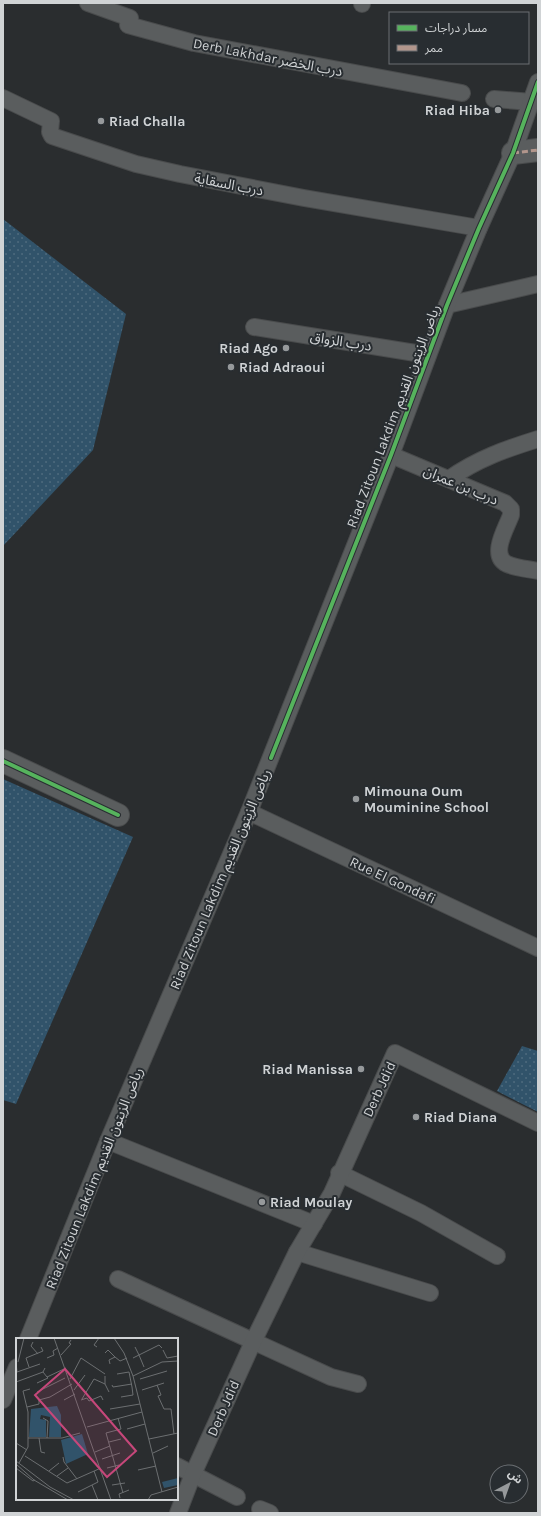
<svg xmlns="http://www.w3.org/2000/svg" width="541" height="1516" font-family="Karla,'Noto Sans Arabic',sans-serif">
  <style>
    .park { fill: url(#park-dots) }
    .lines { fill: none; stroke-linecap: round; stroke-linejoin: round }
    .lane-casing { stroke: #494b4c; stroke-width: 18 }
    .street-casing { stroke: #494b4c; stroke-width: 24 }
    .lane { stroke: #5a5d5e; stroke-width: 16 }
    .street { stroke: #5a5d5e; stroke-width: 22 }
    .quiet { stroke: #b2968c; stroke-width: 3; stroke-dasharray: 6 3; stroke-linecap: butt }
    .cycleway-casing { stroke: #282d31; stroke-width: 6 }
    .cycleway { stroke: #56b35d; stroke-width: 4 }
    .poi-dot { fill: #96999b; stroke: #282d31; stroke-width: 1.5 }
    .labels { text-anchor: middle; stroke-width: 4; stroke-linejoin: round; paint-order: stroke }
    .street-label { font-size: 14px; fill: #d0d3d5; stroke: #282d31 }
    .poi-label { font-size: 14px; font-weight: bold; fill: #d0d3d5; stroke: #282d31; text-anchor: start }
    .inset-road { fill: none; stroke: #6c6f71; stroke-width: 1 }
    .view { fill: #c6477a; fill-opacity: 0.15; stroke: #c6477a; stroke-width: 2 }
    .inset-edge { fill: none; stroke: #d0d3d5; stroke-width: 2 }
  </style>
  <defs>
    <pattern id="park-dots" width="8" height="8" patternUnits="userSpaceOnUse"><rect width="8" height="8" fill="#31536a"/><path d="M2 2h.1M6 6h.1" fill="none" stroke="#4e6b7e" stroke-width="1.8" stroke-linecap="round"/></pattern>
  </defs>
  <rect width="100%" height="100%" fill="#2a2d2f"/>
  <g class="park">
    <path d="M3,219L126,314L93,450L3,546Z"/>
    <path d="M3,779L133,837L16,1104L3,1100Z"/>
    <path d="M522,1046L538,1051V1112L497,1091Z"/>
  </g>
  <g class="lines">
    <defs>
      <g id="lane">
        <path d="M88,3L130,18L128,25L194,43L462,93"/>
        <path d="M362,4V3"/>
        <path d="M3,98L51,121L50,132L52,136L136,164L180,174L304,198L479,228"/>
        <path d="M494,99L532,102"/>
        <path d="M447,305L538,284"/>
        <path d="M254,327L428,355"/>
        <path d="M391,455L505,503L511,509V515C507,527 489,555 507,564C516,568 528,569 538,571"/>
        <path d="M449,479C477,459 506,449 538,439"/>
        <path d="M249,812L538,948"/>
        <path d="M108,1141L314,1224"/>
        <path d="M339,1173L421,1213L497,1256"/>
        <path d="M297,1252L430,1293"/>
        <path d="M118,1279L331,1377L358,1384"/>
        <path d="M28,1339L108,1141L249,812L391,455L447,305L479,228L513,153L538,82"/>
        <path d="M3,1400L17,1367"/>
        <path d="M177,1466L237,1497"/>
        <path d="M260,1509L270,1513"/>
        <path d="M178,1513L193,1474L253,1342L297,1252L332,1193L395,1053L538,1123"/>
      </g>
      <g id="street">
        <path d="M513,153L538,150"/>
        <path d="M3,761L118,815"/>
      </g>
    </defs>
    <use href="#lane" class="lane-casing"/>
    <use href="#street" class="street-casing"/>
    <use href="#lane" class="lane"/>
    <use href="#street" class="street"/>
    <path class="quiet" d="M513,153L538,150"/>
    <defs>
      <g id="cycleway">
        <path d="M271,758L391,455L447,305L479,228L513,153L538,82"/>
        <path d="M3,761L118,815"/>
      </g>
    </defs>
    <use href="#cycleway" class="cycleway-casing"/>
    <use href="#cycleway" class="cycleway"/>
  </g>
  <g class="poi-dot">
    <circle cx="498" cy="110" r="4"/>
    <circle cx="101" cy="121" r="4"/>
    <circle cx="286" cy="348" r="4"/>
    <circle cx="231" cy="367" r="4"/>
    <circle cx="356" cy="799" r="4"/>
    <circle cx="361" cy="1069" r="4"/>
    <circle cx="416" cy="1117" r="4"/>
    <circle cx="262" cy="1202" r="4"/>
  </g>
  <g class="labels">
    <g class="street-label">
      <text transform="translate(268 57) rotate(11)" y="5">Derb Lakhdar درب الخضر</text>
      <text transform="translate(229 184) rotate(11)" y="5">درب السقاية</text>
      <text transform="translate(341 341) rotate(9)" y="5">درب الزواق</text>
      <text transform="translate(393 416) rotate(-69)" y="5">Riad Zitoun Lakdim رياض الزيتون القديم</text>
      <text transform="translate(461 485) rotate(23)" y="5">درب بن عمران</text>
      <text transform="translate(220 879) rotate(-67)" y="5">Riad Zitoun Lakdim رياض الزيتون القديم</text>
      <text transform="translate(393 880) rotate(25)" y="5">Rue El Gondafi</text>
      <text transform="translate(379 1089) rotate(-65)" y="5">Derb Jdid</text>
      <text transform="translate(94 1178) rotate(-68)" y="5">Riad Zitoun Lakdim رياض الزيتون القديم</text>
      <text transform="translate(223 1408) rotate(-66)" y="5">Derb Jdid</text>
    </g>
    <g class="poi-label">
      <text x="490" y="115" text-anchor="end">Riad Hiba</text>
      <text x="109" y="126">Riad Challa</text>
      <text x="278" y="353" text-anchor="end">Riad Ago</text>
      <text x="239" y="372">Riad Adraoui</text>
      <text x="364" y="796">Mimouna Oum<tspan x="364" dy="16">Mouminine School</tspan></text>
      <text x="353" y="1074" text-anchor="end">Riad Manissa</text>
      <text x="424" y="1122">Riad Diana</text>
      <text x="270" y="1207">Riad Moulay</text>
    </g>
  </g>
  <g transform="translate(16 1338)">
    <rect width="162" height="162" fill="#2a2d2f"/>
    <path d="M41,68L45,77V99H33L34,79L25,77L24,81L30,82V99H13L15,71ZM66,96L72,116L50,126L45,102ZM162,140V147L148,150L146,144Z" fill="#31536a"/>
    <path class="inset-road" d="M38,0L95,162M98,0L108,15L117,38L146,154M17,4L15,8L22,16M81,9L78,7L83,0M119,9L123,17L143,7L146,10M147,12L151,20L162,18M89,15L92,12L99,19M45,17L55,6L53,5L55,2M31,20L38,17L37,13L42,10M117,20L123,17L128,29M0,24L1,34L24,26M2,24L8,0M94,26L93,22L99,19L104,23L111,20M13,29L10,20L27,13L25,9M27,34L31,39L50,30M101,36L113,34L116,49L117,57L105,59M89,38V46L93,54M117,38L146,24L162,23M54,41L65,20L89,36M124,41L151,33M0,44L27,34L29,30M21,45L32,40L31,39M96,47L97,49L116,46M141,47L145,57L142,58M58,52L69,37M126,52L148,45M21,54L49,40M142,58L148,71H155L158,96M66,61L78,41L89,46M48,62L59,56M65,62L71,60L73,63L85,58L87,62M11,69L23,66V62L34,59L56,46M94,71L124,66M27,80L32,83L31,100M102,80L105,91L90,95L107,155M71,89L126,74M111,91L129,86M12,100H46L64,95M23,100L25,114L29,115M133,101L162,95M93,104L105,101M0,105L11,112M79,114L94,108M137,115L152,108M9,118L51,145L85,130M47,119L48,124L61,141M86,121L104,115M0,123L34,149L58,162M3,125L12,109V74L7,53L14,51M0,126L18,142L52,162M0,130L17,143L19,142M91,130L103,127M122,132L140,128M33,133L43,125M41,138L52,130M76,147L82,162M96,147L109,145M62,154L82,144L78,133M104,160L103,156L113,152M132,162L135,157L162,149"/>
    <path class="view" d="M49,31L120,113L91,139L19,57Z"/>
    <rect width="162" height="162" class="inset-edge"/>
  </g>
  <rect width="541" height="1516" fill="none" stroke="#d0d3d5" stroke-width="8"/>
  <rect x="389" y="12" width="140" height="52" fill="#282d31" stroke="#6b6f73"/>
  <rect x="397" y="25" width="20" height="6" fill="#56b35d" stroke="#6b6f73"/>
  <text x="425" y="32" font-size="12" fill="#d0d3d5">مسار دراجات</text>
  <rect x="397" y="45" width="20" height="6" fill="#b2968c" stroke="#6b6f73"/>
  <text x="425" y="52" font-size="12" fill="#d0d3d5">ممر</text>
  <g transform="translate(509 1484) rotate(41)"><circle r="19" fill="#282d31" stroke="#6b6f73"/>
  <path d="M0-3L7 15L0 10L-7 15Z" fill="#96999b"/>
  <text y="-6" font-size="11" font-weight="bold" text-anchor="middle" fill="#d0d3d5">ش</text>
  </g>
</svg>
